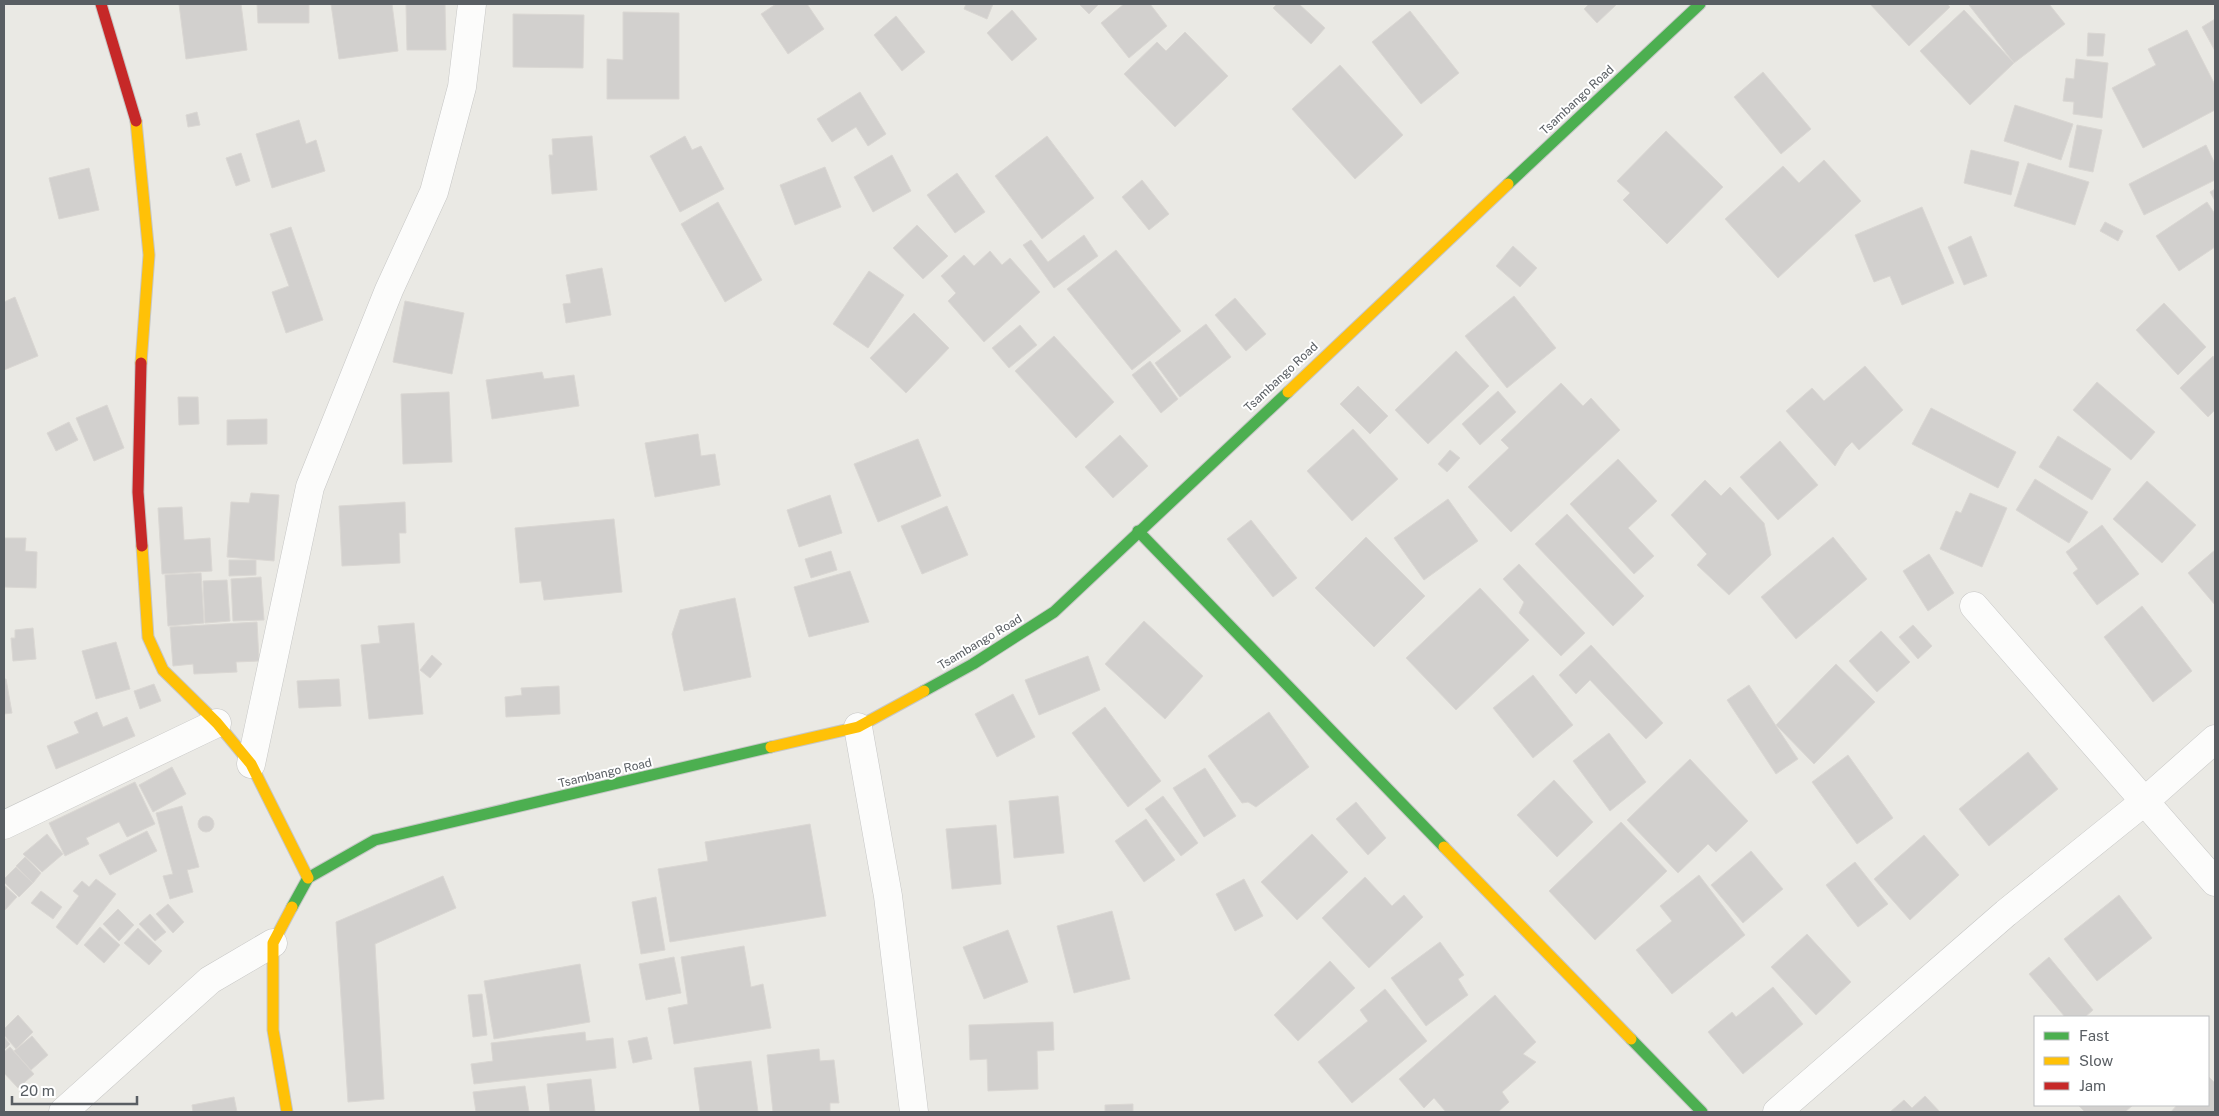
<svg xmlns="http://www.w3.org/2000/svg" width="2219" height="1116" font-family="'Public Sans',sans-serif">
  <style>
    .building { fill: #d2d0ce; stroke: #dad7d3 }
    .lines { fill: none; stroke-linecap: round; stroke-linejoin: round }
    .street-casing { stroke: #c6c6c5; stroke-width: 29 }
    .fast-casing { stroke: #c6c7c6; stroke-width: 13 }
    .slow-casing { stroke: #c6c7c6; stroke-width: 13 }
    .jam-casing { stroke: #c6c7c6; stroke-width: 13 }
    .street { stroke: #fcfcfb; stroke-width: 28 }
    .fast { stroke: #4caf50; stroke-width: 11 }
    .slow { stroke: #ffc107; stroke-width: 11 }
    .jam { stroke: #c62828; stroke-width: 11 }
    .labels { text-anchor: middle; stroke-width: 4; stroke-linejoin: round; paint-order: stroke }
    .street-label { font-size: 12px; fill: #595e63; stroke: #fff }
  </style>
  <rect width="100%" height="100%" fill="#eae9e4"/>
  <g class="building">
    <path d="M179,4H241L247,50L186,59Z"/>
    <path d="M257,4H309V23H258Z"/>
    <path d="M331,4H392L398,51L339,59Z"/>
    <path d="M406,4H445L446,50H407Z"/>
    <path d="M776,4H807L824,29L788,54L761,14Z"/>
    <path d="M966,4H993L987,19L964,9Z"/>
    <path d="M1079,4H1099L1089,14Z"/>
    <path d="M1124,4H1150L1167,26L1129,58L1101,23Z"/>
    <path d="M1277,4H1299L1325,28L1311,44L1273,8Z"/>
    <path d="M1589,4H1617L1597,23L1584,9Z"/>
    <path d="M1870,4H1947L1950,7L1909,46Z"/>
    <path d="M2049,4L2065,24L2014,63L1969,5Z"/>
    <path d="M1012,10L1037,39L1012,61L987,33Z"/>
    <path d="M1964,10L2014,63L1970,105L1920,51Z"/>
    <path d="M1410,11L1459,73L1421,104L1372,42Z"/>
    <path d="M623,12L679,13V99H607V59L623,60Z"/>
    <path d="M513,14L584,15L583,68L513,67Z"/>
    <path d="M896,16L925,52L902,71L874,35Z"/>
    <path d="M2215,19V51L2202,27Z"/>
    <path d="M2187,30L2215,85V110L2143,148L2112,88L2156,65L2148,49Z"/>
    <path d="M1185,32L1228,76L1175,127L1124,74L1157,42L1166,51Z"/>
    <path d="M2088,33L2105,34L2103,56H2087Z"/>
    <path d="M2076,59L2108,63L2102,118L2073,114L2074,102L2063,101L2066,78L2074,79Z"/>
    <path d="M1340,65L1403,135L1355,179L1292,109Z"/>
    <path d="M1763,72L1811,129L1781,154L1734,97Z"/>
    <path d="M860,92L886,134L868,146L856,127L832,142L817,119Z"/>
    <path d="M2015,105L2073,124L2061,160L2004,141Z"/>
    <path d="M197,112L200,125L188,127L186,115Z"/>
    <path d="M299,120L306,144L316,140L325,171L272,188L256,134Z"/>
    <path d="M2077,125L2102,130L2093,172L2069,167Z"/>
    <path d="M1666,131L1723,187L1667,244L1623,200L1630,193L1617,181Z"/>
    <path d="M592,136L597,190L552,194L549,155H553L552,139Z"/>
    <path d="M685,136L692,150L701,146L724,189L680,212L650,156Z"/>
    <path d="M1047,136L1094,198L1042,239L995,176Z"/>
    <path d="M2206,145L2215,164V180L2144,215L2129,184Z"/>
    <path d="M1971,150L2019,162L2011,195L1964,183Z"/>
    <path d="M241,153L250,181L236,186L226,158Z"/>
    <path d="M892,155L911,191L873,212L854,177Z"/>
    <path d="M1824,160L1861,201L1778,278L1725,219L1783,166L1799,183Z"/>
    <path d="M2028,163L2089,182L2075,225L2014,206Z"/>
    <path d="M825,167L841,207L795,225L780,185Z"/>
    <path d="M89,168L99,210L59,219L49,178Z"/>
    <path d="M957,173L985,212L955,233L927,195Z"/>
    <path d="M1142,180L1169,214L1149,230L1122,197Z"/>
    <path d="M2215,189V201L2210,192Z"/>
    <path d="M718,202L762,280L725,302L681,224Z"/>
    <path d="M2207,202L2215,214V247L2179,271L2156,236Z"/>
    <path d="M1922,207L1954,283L1902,305L1890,276L1874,282L1855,235Z"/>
    <path d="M2105,222L2123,231L2118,241L2100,231Z"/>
    <path d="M917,225L948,256L923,279L893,248Z"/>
    <path d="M291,227L323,320L286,333L272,292L289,286L270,234Z"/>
    <path d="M1084,235L1098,256L1054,288L1023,245L1031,240L1048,262Z"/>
    <path d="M1971,236L1987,276L1964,285L1948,247Z"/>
    <path d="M1513,246L1537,268L1520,287L1496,266Z"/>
    <path d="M1116,250L1181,331L1132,370L1067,289Z"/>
    <path d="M990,251L1002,265L1010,258L1040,292L984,342L948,301L956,293L941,276L964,255L974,266Z"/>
    <path d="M602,268L611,315L566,323L563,304L571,303L566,275Z"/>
    <path d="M869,271L904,295L868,348L833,324Z"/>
    <path d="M1514,296L1556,348L1507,388L1465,336Z"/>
    <path d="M15,297L38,356L4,370V302Z"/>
    <path d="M1235,298L1266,334L1246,351L1215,315Z"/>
    <path d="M405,301L464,313L452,374L393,362Z"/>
    <path d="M2164,303L2206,347L2178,375L2136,330Z"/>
    <path d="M914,313L949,348L906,393L870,358Z"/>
    <path d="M1206,324L1231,357L1180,397L1155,363Z"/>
    <path d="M1020,325L1037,345L1009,368L992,348Z"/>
    <path d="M1054,336L1114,402L1076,438L1015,371Z"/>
    <path d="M1456,351L1489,386L1428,444L1395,410Z"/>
    <path d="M2213,356L2215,359V410L2208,417L2180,388Z"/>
    <path d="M1150,361L1178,399L1161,413L1132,375Z"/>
    <path d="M1865,366L1903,410L1859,450L1852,442L1845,449L1835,466L1786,411L1812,388L1824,401Z"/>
    <path d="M542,372L544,379L574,375L579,406L492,419L486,380Z"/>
    <path d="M2097,382L2155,432L2131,460L2073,410Z"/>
    <path d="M1561,383L1583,406L1591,398L1620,430L1511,532L1468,487L1509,448L1501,440Z"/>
    <path d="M1358,386L1388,416L1370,434L1340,404Z"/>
    <path d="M1498,391L1516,412L1480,445L1462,424Z"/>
    <path d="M449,392L452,462L403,464L401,394Z"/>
    <path d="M178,397H198L199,424L179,425Z"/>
    <path d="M107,405L124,448L94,461L76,418Z"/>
    <path d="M1931,408L2016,452L1998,488L1912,444Z"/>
    <path d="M267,419V444L227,445V420Z"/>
    <path d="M69,422L78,440L56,451L47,433Z"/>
    <path d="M1353,429L1398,479L1352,521L1307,471Z"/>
    <path d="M698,434L701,456L715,454L720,485L655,497L645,443Z"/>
    <path d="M1120,435L1148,466L1113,498L1085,467Z"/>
    <path d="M2058,436L2111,469L2092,500L2039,467Z"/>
    <path d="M918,439L941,496L878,522L854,464Z"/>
    <path d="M1780,441L1818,485L1778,520L1740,477Z"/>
    <path d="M1450,450L1460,458L1447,472L1438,464Z"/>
    <path d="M1618,459L1657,501L1628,528L1654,556L1634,574L1570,504Z"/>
    <path d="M2035,479L2088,512L2069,543L2016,510Z"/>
    <path d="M1705,480L1721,496L1730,487L1764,523L1771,555L1729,595L1697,565L1707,554L1671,515Z"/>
    <path d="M2147,481L2196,525L2162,563L2113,519Z"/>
    <path d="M251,493L279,495L274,561L227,557L231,502L249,503Z"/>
    <path d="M1970,493L2007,508L1982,567L1940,549L1956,511L1961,513Z"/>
    <path d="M830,495L842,533L799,547L787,510Z"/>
    <path d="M1448,499L1478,541L1424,580L1394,538Z"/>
    <path d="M405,502L406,533H399L400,563L342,566L339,506Z"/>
    <path d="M947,506L968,555L922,574L901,526Z"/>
    <path d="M182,507L184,540L210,538L212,571L162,574L158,508Z"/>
    <path d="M1567,514L1644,596L1613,626L1535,544Z"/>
    <path d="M614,519L622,592L544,600L541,581L520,583L515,528Z"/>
    <path d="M1251,520L1297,578L1273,597L1227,539Z"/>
    <path d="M2102,525L2139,574L2097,605L2073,573L2078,569L2066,552Z"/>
    <path d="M1366,537L1425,596L1374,647L1315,588Z"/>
    <path d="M1833,537L1867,579L1796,639L1761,597Z"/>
    <path d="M4,538H26L25,551L37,552L36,588L4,587Z"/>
    <path d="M2215,550V605L2188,573Z"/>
    <path d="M831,551L837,570L811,578L805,559Z"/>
    <path d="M1929,554L1954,593L1928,611L1903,571Z"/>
    <path d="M229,560H256V575L229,576Z"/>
    <path d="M1519,564L1585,633L1561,656L1519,613L1524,602L1503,579Z"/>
    <path d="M850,571L869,622L809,637L794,587Z"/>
    <path d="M201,573L204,623L168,626L165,575Z"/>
    <path d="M261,577L264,620L233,621L231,579Z"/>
    <path d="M227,580L230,621L205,623L203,581Z"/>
    <path d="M1480,588L1529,640L1456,710L1406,658Z"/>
    <path d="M735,598L751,677L684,691L672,634L680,610Z"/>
    <path d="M2142,606L2192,671L2153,702L2104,637Z"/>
    <path d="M1144,621L1203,676L1165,719L1105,664Z"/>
    <path d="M257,622L259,661L236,662L237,672L194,674L193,664L173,666L170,627Z"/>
    <path d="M414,623L423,714L369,719L361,645L380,643L378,626Z"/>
    <path d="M1913,625L1932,646L1918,659L1899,637Z"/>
    <path d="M33,628L36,659L13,661L11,638H15V630Z"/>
    <path d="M1881,631L1910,662L1877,692L1849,661Z"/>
    <path d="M116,642L130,689L96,699L82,651Z"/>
    <path d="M1591,645L1663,723L1646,739L1590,680L1576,694L1559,675Z"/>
    <path d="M432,655L442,664L430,678L420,670Z"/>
    <path d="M1088,656L1100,690L1039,715L1025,680Z"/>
    <path d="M1836,664L1875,702L1814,764L1776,725Z"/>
    <path d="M1533,675L1573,725L1533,758L1493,708Z"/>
    <path d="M4,679H6L12,713L4,714Z"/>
    <path d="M339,679L341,706L299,708L297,681Z"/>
    <path d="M154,684L161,701L140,709L134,691Z"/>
    <path d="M1749,685L1798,759L1776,774L1727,700Z"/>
    <path d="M559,686L560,714L506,717L505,697L522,695L521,688Z"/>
    <path d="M1013,694L1035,737L997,757L975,714Z"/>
    <path d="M1105,707L1161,781L1128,807L1072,733Z"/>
    <path d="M97,712L103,727L127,717L135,736L56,769L47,746L79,733L74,722Z"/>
    <path d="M1269,712L1309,767L1256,807L1248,802L1242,803L1208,756Z"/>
    <path d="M1609,733L1646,782L1610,811L1573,761Z"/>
    <path d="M2028,752L2058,789L1989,846L1959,809Z"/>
    <path d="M1848,755L1893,818L1857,844L1812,782Z"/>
    <path d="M1690,759L1748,821L1716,852L1708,844L1678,873L1627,820Z"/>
    <path d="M172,767L186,794L153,812L139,785Z"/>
    <path d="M1205,768L1236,816L1204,837L1173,788Z"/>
    <path d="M1554,780L1593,822L1557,857L1517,815Z"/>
    <path d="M135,782L155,824L127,837L119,822L86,838L89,844L65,856L49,823Z"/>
    <path d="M1058,796L1064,853L1014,858L1009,801Z"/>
    <path d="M1163,796L1198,843L1181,856L1145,809Z"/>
    <path d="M1356,802L1386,838L1368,855L1336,819Z"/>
    <path d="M182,806L199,867L187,870L193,892L170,899L163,876L173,874L156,813Z"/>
    <circle cx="206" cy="824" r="8"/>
    <path d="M1146,819L1175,860L1144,882L1115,841Z"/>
    <path d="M1621,822L1667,871L1595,940L1549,891Z"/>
    <path d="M810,824L826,916L670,942L658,869L708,861L705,842Z"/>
    <path d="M996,825L1001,884L952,889L946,829Z"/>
    <path d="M147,831L157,851L110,875L99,855Z"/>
    <path d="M47,834L63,854L42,872L23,854Z"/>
    <path d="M1312,834L1348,872L1297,920L1261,882Z"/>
    <path d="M1924,835L1959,875L1910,920L1874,879Z"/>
    <path d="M1751,851L1783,889L1743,923L1711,885Z"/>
    <path d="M25,857L41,873L33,883L16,866Z"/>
    <path d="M1855,862L1888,904L1858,927L1826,885Z"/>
    <path d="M16,867L33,883L19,897L4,882V879Z"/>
    <path d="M1699,875L1745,935L1672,994L1636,950L1672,921L1660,906Z"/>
    <path d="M443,876L456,908L375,944L384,1099L348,1102L336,922Z"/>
    <path d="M1365,877L1392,906L1404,895L1423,917L1369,968L1322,918Z"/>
    <path d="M96,879L116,894L77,945L56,927L79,896L73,891L82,881L89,887Z"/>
    <path d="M1244,879L1263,916L1235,931L1216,894Z"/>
    <path d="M4,885L17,897L4,911Z"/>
    <path d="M41,891L62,907L53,919L31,903Z"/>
    <path d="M2119,895L2152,938L2097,981L2064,939Z"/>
    <path d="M656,897L665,950L641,954L632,902Z"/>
    <path d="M168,904L184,922L173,933L156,914Z"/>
    <path d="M118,909L134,925L119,941L103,924Z"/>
    <path d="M1112,911L1130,979L1074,993L1057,926Z"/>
    <path d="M150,914L166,932L155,941L139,924Z"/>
    <path d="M100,927L120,945L104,963L84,945Z"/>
    <path d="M138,928L162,951L149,965L124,943Z"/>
    <path d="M1008,930L1028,982L984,999L963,947Z"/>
    <path d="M1807,934L1851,982L1816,1015L1771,967Z"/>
    <path d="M1440,942L1464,975L1458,979L1468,995L1426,1026L1391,978Z"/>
    <path d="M744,946L751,987L763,984L771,1028L674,1044L668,1008L688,1004L681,957Z"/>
    <path d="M674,957L681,993L646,1000L639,964Z"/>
    <path d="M2049,957L2093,1010L2085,1017H2065L2029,974Z"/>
    <path d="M1330,961L1355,988L1298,1041L1274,1015Z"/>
    <path d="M580,964L590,1022L494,1039L484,981Z"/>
    <path d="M1773,987L1803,1024L1743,1074L1708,1032L1732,1012L1736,1017Z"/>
    <path d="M1385,989L1427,1041L1352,1103L1318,1062L1368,1021L1360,1010Z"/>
    <path d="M482,994L487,1035L473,1037L468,995Z"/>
    <path d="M1495,995L1536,1042L1523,1054L1536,1062L1502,1092L1509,1102L1498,1112H1446L1434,1098L1424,1108L1399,1079Z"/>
    <path d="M18,1015L33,1032L16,1049L4,1035V1029Z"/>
    <path d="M1053,1022L1054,1050L1037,1051L1038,1089L988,1091L987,1059L970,1060L969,1025Z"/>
    <path d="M585,1032L586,1041L613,1038L616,1068L474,1084L471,1064L493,1061L491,1043Z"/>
    <path d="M32,1036L48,1055L31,1070L14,1051Z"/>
    <path d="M4,1037L10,1044L4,1050Z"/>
    <path d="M647,1037L652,1059L633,1063L628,1041Z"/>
    <path d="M10,1047L34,1074L18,1088L4,1073V1052Z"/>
    <path d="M819,1049L820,1061L834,1060L839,1103H830V1112H773L767,1055Z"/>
    <path d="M751,1061L758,1112H700L694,1068Z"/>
    <path d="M2208,1076L2215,1083V1112H2171L2177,1105H2208Z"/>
    <path d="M591,1079L595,1112H550L547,1084Z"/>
    <path d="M525,1086L529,1112H476L473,1092Z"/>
    <path d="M1925,1096L1940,1112H1890L1904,1100L1912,1108Z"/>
    <path d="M234,1097L237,1112H193L192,1105Z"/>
    <path d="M1133,1104V1112H1105V1105Z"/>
    <path d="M2078,1105H2133L2125,1112H2085Z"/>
  </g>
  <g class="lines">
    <defs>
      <g id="street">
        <path d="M1974,606L2215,882"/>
        <path d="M858,727L888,896L914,1112"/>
        <path d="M251,764L310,487L389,290L434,192L462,87L472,4"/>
        <path d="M4,825L217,723"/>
        <path d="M63,1112L210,980L273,943"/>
        <path d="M1777,1112L2006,913L2145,801L2215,739"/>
      </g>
      <g id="fast">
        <path d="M1508,184L1700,4"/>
        <path d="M1138,531L1444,847"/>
        <path d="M924,691L973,664L1054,612L1288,392"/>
        <path d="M292,907L308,878L375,840L771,747"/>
        <path d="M1631,1039L1702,1112"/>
      </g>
      <g id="slow">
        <path d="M136,121L149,255L141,363"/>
        <path d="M1288,392L1508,184"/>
        <path d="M142,546L148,637L163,670L217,723L251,764L308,878"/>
        <path d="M771,747L858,727L924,691"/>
        <path d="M1444,847L1631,1039"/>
        <path d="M287,1112L273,1030V943L292,907"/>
      </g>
      <g id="jam">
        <path d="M101,4L136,121"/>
        <path d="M141,363L138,492L142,546"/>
      </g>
    </defs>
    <use href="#street" class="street-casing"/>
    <use href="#fast" class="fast-casing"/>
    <use href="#slow" class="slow-casing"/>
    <use href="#jam" class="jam-casing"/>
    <use href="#street" class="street"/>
    <use href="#fast" class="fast"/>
    <use href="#slow" class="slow"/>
    <use href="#jam" class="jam"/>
  </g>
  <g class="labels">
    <g class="street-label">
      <text transform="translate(1577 100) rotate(-43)" y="4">Tsambango Road</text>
      <text transform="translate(1281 377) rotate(-43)" y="4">Tsambango Road</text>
      <text transform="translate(980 642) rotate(-31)" y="4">Tsambango Road</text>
      <text transform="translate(605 773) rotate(-13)" y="4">Tsambango Road</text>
    </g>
  </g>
  <rect width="2219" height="1116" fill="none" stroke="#595e63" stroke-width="10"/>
  <rect x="2034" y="1016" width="175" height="90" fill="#ffffff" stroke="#bdbfc1"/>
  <rect x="2044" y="1032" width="25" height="8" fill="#4caf50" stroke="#bdbfc1"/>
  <text x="2079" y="1041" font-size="15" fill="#595e63">Fast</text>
  <rect x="2044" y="1057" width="25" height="8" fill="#ffc107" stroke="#bdbfc1"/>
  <text x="2079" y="1066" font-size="15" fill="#595e63">Slow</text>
  <rect x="2044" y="1082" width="25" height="8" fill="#c62828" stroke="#bdbfc1"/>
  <text x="2079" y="1091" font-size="15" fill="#595e63">Jam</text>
  <path d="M12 1096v8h125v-8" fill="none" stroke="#595e63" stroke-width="2.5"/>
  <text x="20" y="1096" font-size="15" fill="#595e63" stroke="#ffffff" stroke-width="4" paint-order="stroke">20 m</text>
</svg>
